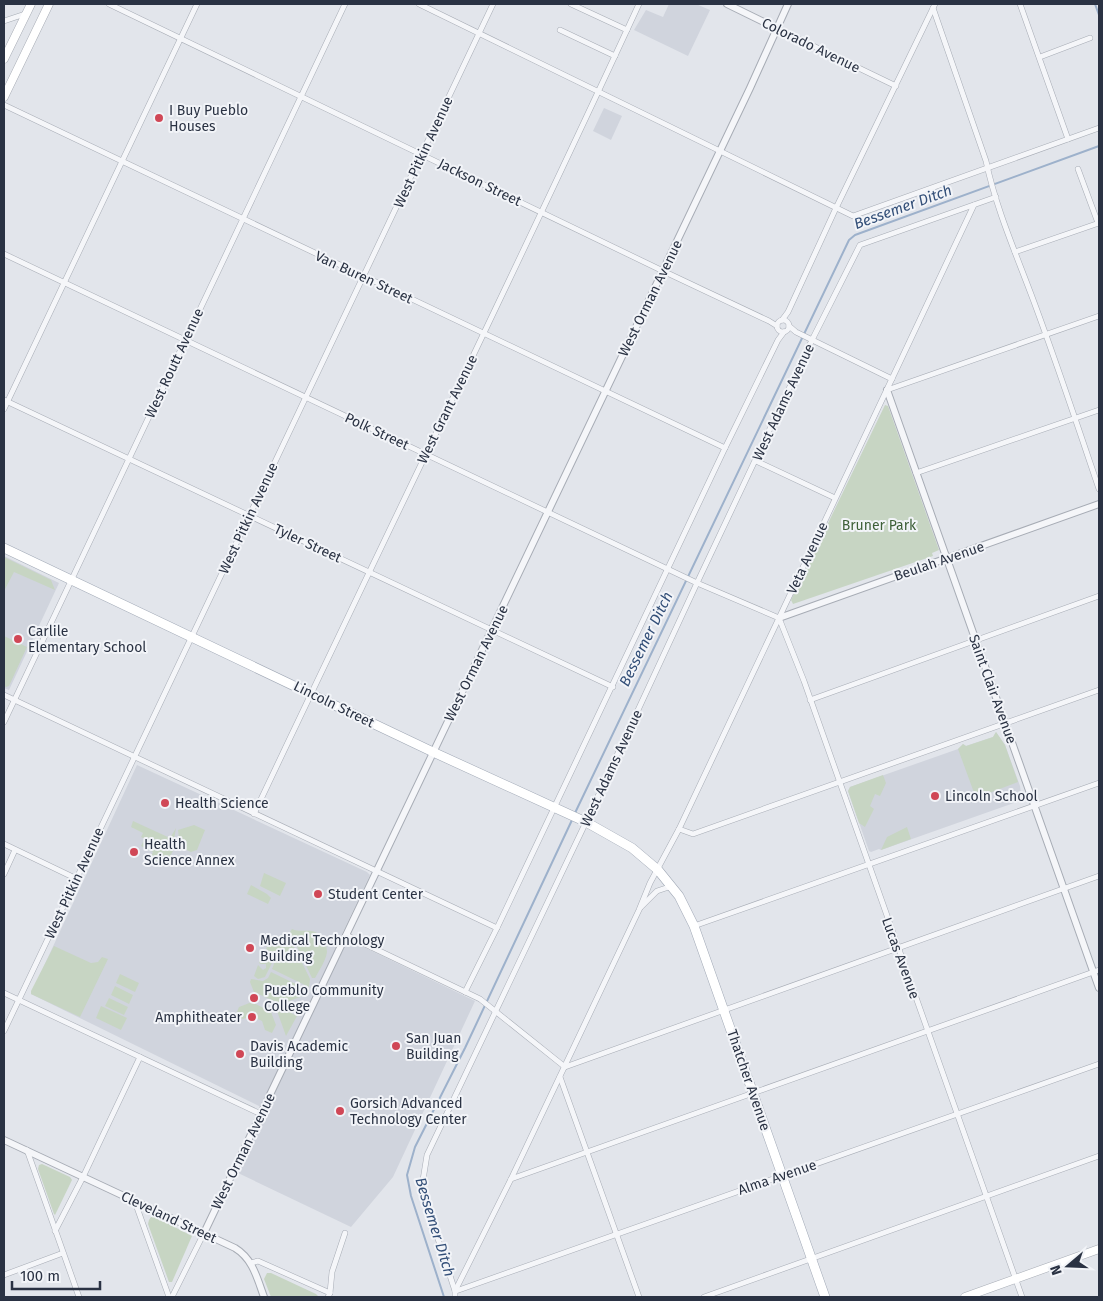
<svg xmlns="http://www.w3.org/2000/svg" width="1103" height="1301" font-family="'Fira Sans',sans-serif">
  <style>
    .built { fill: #d0d4dd }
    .green { fill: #c7d5c3 }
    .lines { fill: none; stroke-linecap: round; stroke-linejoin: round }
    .stream { stroke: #9db1cb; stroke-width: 2 }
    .minor-casing { stroke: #a7acb5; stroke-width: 6 }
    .tertiary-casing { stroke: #a7acb5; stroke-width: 8 }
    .secondary-casing { stroke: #a7acb5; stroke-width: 9 }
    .primary-casing { stroke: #a1a9b6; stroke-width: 10 }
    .minor { stroke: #f5f6f9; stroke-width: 5 }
    .tertiary { stroke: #f5f6f9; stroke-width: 6 }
    .secondary { stroke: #fff; stroke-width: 8 }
    .primary { stroke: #fff; stroke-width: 9 }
    .poi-dot { fill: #d04756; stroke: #f2f4f8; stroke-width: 2 }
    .labels { text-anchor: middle; stroke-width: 4; stroke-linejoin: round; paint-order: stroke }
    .street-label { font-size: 14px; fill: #2a3243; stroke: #f2f4f8 }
    .poi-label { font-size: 14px; fill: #2a3243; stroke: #f2f4f8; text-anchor: start }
    .park-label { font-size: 14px; fill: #3d5f37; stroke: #f2f4f8 }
    .water-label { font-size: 15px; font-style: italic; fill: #334f78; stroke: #f2f4f8 }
  </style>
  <rect width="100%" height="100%" fill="#e2e5eb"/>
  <g class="built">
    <path d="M669,4H696L710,10L688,56L634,30L646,10L663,17Z"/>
    <path d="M604,108L622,116L611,140L593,131Z"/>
    <path d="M4,556L59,583L9,690L4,688Z"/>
    <path d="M996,732L1005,745L1020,786L1022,800L881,850L879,849L871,852L869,851L848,791L850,787L958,749L963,744L966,746L993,737Z"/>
    <path d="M137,765L367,872L370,875L341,936L475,1001L393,1177L351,1227L238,1173L265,1115V1109L31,994Z"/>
  </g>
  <g class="green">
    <path d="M885,405L888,406L939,550L932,553L933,556L793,604L791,600Z"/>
    <path d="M4,557L51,580L55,590L14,572L4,591Z"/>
    <path d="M4,636L27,647L9,686L6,687L4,686Z"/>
    <path d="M996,732L1005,745L1018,782L976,798L958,749L963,744L966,746L993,737Z"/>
    <path d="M883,775L886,783L880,796L875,794L870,806L874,809L865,827L859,823L848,791L850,787Z"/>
    <path d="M133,821L170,838L176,828L173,845L154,839L143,838L141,837L143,833L131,827Z"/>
    <path d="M194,825L205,830L197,850L191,852L180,847L178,830Z"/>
    <path d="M907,827L911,839L881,850L887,837Z"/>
    <path d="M144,840L153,841L173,851L167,862L159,858L157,863L153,861L151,864L148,863L153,852L141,846Z"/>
    <path d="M264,873L286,883L280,896L260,886Z"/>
    <path d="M251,885L267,894L271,898L268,904L247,894Z"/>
    <path d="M292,929C299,932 305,930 312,931C321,933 327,943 327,952C326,960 319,971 315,978H312L290,932Z"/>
    <path d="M287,932L310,979L309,987L272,969C277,959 274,955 266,949L269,942Z"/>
    <path d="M54,946L91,963L98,962L102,957L108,959L80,1017L31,994V991Z"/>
    <path d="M266,953L271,956L273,961L265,977L258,979L254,976L258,965L263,970L266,968V964H261L259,963L263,954Z"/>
    <path d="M271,972L308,990L307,991L304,993L303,996L281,1004L254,992L250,982L251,979L263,981L268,978Z"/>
    <path d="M120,974L139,983L135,992L116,983Z"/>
    <path d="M115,986L133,995L129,1004L111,995Z"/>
    <path d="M109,998L128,1007L124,1015L105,1006Z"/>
    <path d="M252,1002L271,1012L276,1025L272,1033L265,1030L262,1021L251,1016L243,1019L235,1016L239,1007Z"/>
    <path d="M101,1006L127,1018L121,1030L96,1018Z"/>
    <path d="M279,1007L297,1016L286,1036L277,1011Z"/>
    <path d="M42,1164L70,1177L72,1180L55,1215L54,1214L38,1169L39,1165Z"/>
    <path d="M151,1217H155L192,1236L172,1282H169L148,1224L149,1220Z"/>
    <path d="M267,1273H271L316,1294L319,1297H271L264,1279Z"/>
  </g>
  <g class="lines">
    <g class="stream">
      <path d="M1095,4L1099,15"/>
      <path d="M575,813L849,240L855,235L1099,146"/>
      <path d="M444,1297L411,1196L407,1175L415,1147L465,1048L572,820"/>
    </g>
    <defs>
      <g id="minor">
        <path d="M109,4L663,271L769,321L777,326"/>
        <path d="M419,4L853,216L1099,128"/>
        <path d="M571,4L627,30"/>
        <path d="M1020,4L1068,139"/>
        <path d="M933,8L986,161C996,209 1017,256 1034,302C1057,364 1078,427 1099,489"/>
        <path d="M4,21L25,14"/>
        <path d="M776,28L896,86"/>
        <path d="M560,30L615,56"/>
        <path d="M1040,57L1090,38"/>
        <path d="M4,105L725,448"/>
        <path d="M1078,169L1098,223"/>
        <path d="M1015,252L1099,223"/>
        <path d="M4,254L697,583L779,618L804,681L1022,1297"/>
        <circle cx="783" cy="326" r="6"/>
        <path d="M782,320L788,312L836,208L935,4"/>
        <path d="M789,326L796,332L892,379"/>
        <path d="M887,390L1099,316"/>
        <path d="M4,400L613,687"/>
        <path d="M4,409L197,4"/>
        <path d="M756,461L835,498"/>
        <path d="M916,473L1099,410"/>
        <path d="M4,695L497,928"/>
        <path d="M810,700L1099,596"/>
        <path d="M4,722L345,4"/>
        <path d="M254,814C382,543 514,275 639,4"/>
        <path d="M679,829L693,834L1099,690"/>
        <path d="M4,844L77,879"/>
        <path d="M4,874L15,850"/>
        <path d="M641,907L657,891L672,886"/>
        <path d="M694,926L1099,783"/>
        <path d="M346,935L480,999L565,1067L1099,876"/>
        <path d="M465,992L497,928L725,448L778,340L784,332"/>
        <path d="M4,993L261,1114"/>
        <path d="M4,1031L493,4"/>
        <path d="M560,1077L639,1297"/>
        <path d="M27,1150L79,1297"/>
        <path d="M511,1179L1099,970"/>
        <path d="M135,1202L169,1297"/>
        <path d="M55,1231L83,1177L140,1057"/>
        <path d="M251,1263L258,1261L330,1293"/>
        <path d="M4,1275L63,1253"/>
        <path d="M455,1291L511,1179L639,910L650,883L679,829L779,618L974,205"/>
        <path d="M456,1291L1099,1064"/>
        <path d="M172,1297L204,1233"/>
        <path d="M328,1297L330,1293L332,1272L345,1233"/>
        <path d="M455,1297V1291L425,1199L423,1180L427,1155L586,822L697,583L812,340L860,245L996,197"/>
        <path d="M704,1297L1099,1156"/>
      </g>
      <g id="tertiary">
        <path d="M727,4L776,28"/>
        <path d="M887,390L1099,988"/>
        <path d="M779,618L1099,504"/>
        <path d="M4,1140L235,1248C253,1259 257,1278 264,1297"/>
        <path d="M204,1233L750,88L788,4"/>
      </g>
      <g id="secondary">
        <path d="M4,59L31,4"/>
        <path d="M4,97L49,4"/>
        <path d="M965,1297L1099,1249"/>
      </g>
      <path id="primary" d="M4,548L433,752L586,822L632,848L658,870L679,896L694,926L825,1297"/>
    </defs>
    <use href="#minor" class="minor-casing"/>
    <use href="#tertiary" class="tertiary-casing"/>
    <use href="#secondary" class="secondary-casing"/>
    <use href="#primary" class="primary-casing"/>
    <use href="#minor" class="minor"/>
    <use href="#tertiary" class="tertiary"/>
    <use href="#secondary" class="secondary"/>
    <use href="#primary" class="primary"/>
  </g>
  <g class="poi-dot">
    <circle cx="159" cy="118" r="5"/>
    <circle cx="18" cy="639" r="5"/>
    <circle cx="935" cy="796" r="5"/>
    <circle cx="165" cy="803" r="5"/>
    <circle cx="134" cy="852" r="5"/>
    <circle cx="318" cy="894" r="5"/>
    <circle cx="250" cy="948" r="5"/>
    <circle cx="254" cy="998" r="5"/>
    <circle cx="252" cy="1017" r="5"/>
    <circle cx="396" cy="1046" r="5"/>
    <circle cx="240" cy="1054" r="5"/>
    <circle cx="340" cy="1111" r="5"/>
  </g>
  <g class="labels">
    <g class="street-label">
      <text transform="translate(811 45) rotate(26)" y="5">Colorado Avenue</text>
      <text transform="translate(423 152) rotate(-65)" y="5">West Pitkin Avenue</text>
      <text transform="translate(480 182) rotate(26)" y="5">Jackson Street</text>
      <text transform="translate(364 277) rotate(25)" y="5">Van Buren Street</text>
      <text transform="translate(650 298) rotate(-64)" y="5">West Orman Avenue</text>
      <text transform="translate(174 363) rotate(-65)" y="5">West Routt Avenue</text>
      <text transform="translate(783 402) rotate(-65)" y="5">West Adams Avenue</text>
      <text transform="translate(447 409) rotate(-64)" y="5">West Grant Avenue</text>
      <text transform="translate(377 431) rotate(25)" y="5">Polk Street</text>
      <text transform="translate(248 518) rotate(-65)" y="5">West Pitkin Avenue</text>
      <text transform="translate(308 543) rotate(25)" y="5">Tyler Street</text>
      <text transform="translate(807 558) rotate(-65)" y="5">Veta Avenue</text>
      <text transform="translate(939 561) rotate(-19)" y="5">Beulah Avenue</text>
      <text transform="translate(476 663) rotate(-64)" y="5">West Orman Avenue</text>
      <text transform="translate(993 689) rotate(70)" y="5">Saint Clair Avenue</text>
      <text transform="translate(334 704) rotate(26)" y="5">Lincoln Street</text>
      <text transform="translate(611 768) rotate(-65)" y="5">West Adams Avenue</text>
      <text transform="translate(74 883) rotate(-65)" y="5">West Pitkin Avenue</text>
      <text transform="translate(901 958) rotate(70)" y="5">Lucas Avenue</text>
      <text transform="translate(749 1080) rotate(71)" y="5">Thatcher Avenue</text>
      <text transform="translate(243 1151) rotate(-64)" y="5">West Orman Avenue</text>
      <text transform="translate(777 1177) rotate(-19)" y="5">Alma Avenue</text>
      <text transform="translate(169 1217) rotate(25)" y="5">Cleveland Street</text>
    </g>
    <g class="poi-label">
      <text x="169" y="115">I Buy Pueblo<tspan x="169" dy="16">Houses</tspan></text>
      <text x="28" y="636">Carlile<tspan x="28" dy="16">Elementary School</tspan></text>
      <text x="945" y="801">Lincoln School</text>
      <text x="175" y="808">Health Science</text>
      <text x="144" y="849">Health<tspan x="144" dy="16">Science Annex</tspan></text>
      <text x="328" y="899">Student Center</text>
      <text x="260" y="945">Medical Technology<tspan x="260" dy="16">Building</tspan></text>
      <text x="264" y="995">Pueblo Community<tspan x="264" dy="16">College</tspan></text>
      <text x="242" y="1022" text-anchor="end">Amphitheater</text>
      <text x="406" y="1043">San Juan<tspan x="406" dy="16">Building</tspan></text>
      <text x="250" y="1051">Davis Academic<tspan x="250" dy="16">Building</tspan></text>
      <text x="350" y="1108">Gorsich Advanced<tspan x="350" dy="16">Technology Center</tspan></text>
    </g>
    <g class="park-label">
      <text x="879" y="530">Bruner Park</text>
    </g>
    <g class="water-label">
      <text transform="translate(903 207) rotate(-20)" y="5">Bessemer Ditch</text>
      <text transform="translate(646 639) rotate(-64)" y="5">Bessemer Ditch</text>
      <text transform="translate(435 1227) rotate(73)" y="5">Bessemer Ditch</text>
    </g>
  </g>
  <rect width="1103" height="1301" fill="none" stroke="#2a3243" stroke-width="10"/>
  <g transform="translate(1068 1266) rotate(251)" stroke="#f2f4f8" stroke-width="4" paint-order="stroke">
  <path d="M0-4L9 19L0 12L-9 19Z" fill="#2a3243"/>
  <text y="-8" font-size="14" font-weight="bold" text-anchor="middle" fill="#2a3243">N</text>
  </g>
  <path d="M12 1281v8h88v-8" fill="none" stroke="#2a3243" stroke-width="2.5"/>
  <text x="20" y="1281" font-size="15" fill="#2a3243" stroke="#f2f4f8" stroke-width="4" paint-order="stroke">100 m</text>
</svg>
